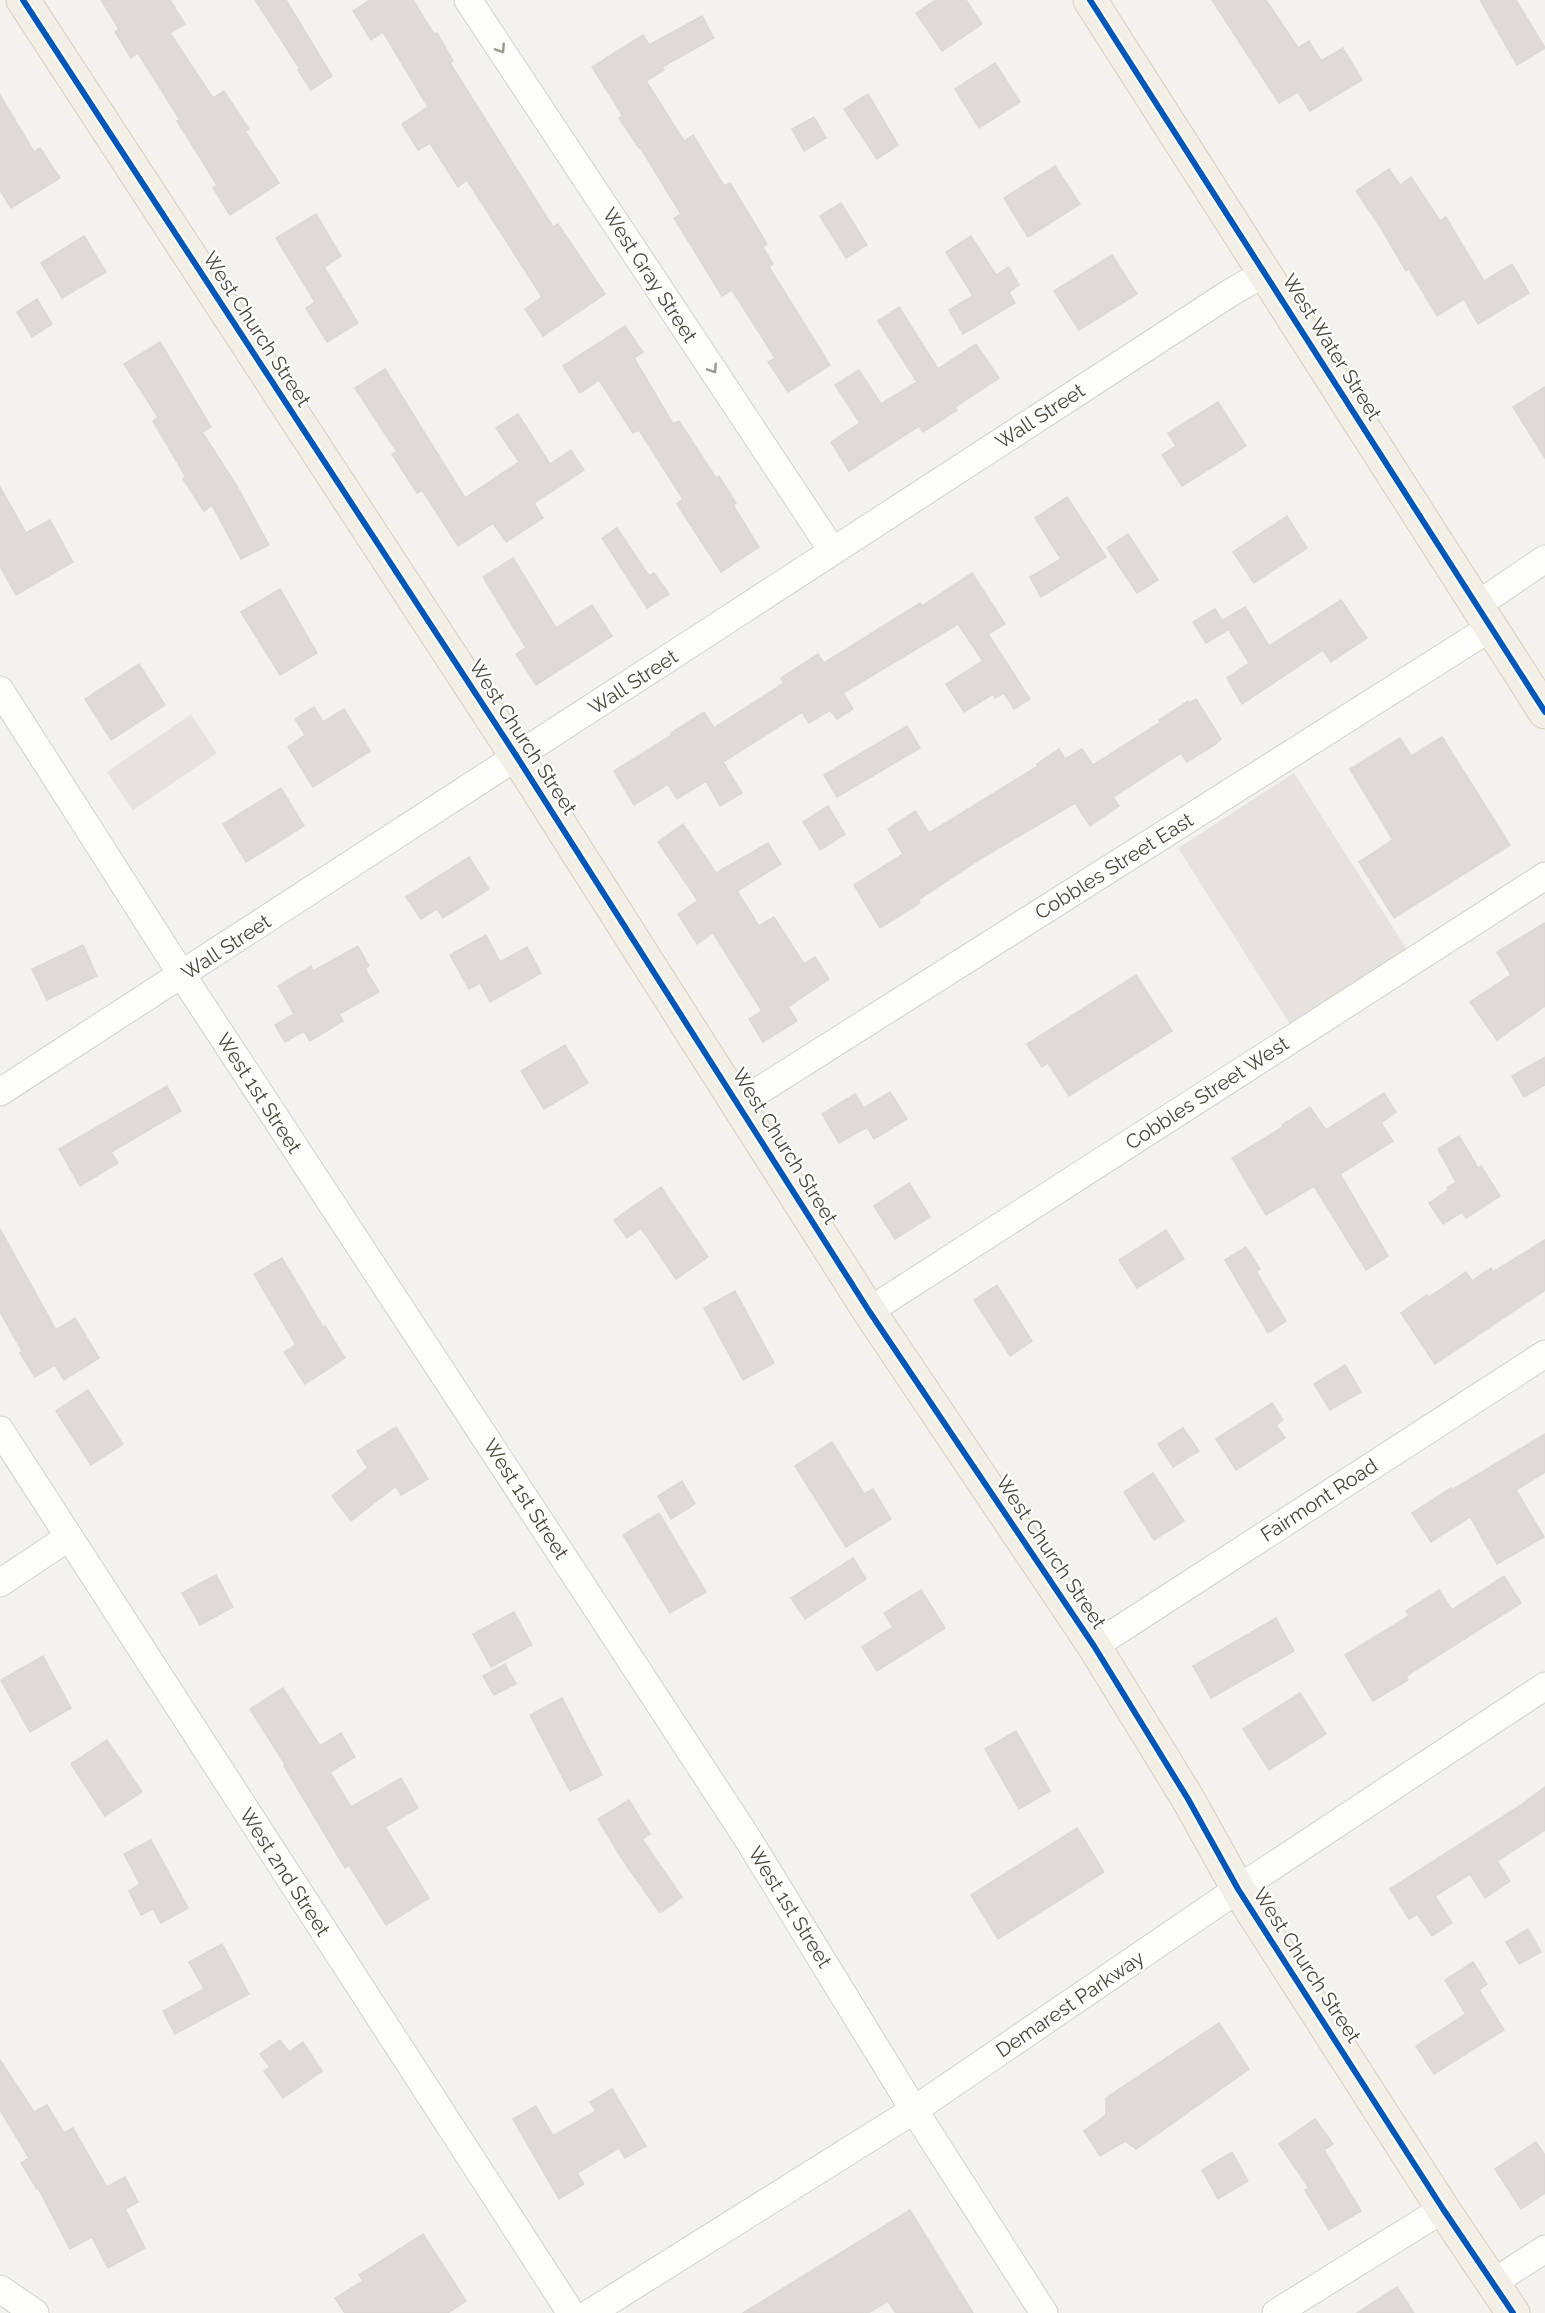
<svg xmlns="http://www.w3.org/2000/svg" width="1545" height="2313" font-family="Raleway,sans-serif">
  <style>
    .parking { fill: #e6e3df }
    .building { fill: #dedbd6; stroke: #dcd9d4; stroke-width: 1.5 }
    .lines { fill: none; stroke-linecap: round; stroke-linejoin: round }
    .minor-casing { stroke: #d2d0cb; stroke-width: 29 }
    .primary-casing { stroke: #d6cebb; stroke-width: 35 }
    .minor { stroke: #fdfdfc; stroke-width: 27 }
    .primary { stroke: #f2efe6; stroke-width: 33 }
    .cycleway-casing { stroke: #fff; stroke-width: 10 }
    .cycleway { stroke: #0057b8; stroke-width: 6 }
    .oneway { stroke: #9b9791 }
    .labels { text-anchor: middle; stroke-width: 4.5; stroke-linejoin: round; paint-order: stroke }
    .street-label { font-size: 20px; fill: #4b4439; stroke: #fff }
  </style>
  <rect width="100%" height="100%" fill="#f4f2ee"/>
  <g class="parking">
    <path d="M191,714L217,753L133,810L107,772Z"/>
    <path d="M1294,773L1408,951L1291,1026L1178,848Z"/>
  </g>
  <g class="building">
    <path d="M101,0H170L185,24L170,33L213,98L224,91L249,129L245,131L279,183L230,215L213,188L217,185L177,121L180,120L138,53L131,58L115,32L119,29Z"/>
    <path d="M255,0H286L332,76L311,90L298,70L300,69Z"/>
    <path d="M370,0H413L434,34L437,33L453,61L450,63L553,227L558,224L605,294L543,336L525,309L542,297L467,180L458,187L430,143L418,150L402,124L428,107L383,32L371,40L353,11Z"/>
    <path d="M936,0H966L982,24L942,51L916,13Z"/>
    <path d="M1212,0H1266L1298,48L1309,41L1321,61L1343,48L1362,80L1310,111L1298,92L1279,103Z"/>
    <path d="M1480,0H1516L1545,48L1517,65Z"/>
    <path d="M702,16L714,38L662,67L664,70L646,81L684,141L693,135L724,186L730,183L767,244L763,247L773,264L769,267L830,365L788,392L768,362L775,358L732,290L722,296L674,218L681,214L640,147L639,148L619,118L623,116L592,67L643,35L649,45Z"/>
    <path d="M995,63L1020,102L979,128L955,89Z"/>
    <path d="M868,94L898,145L877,159L844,109Z"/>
    <path d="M0,95L34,152L40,148L60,178L11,208L0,190Z"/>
    <path d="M814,117L826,138L804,151L792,129Z"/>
    <path d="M1055,166L1080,204L1028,237L1004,198Z"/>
    <path d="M1389,169L1400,185L1411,177L1440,221L1446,217L1484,281L1512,264L1529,293L1478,324L1464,299L1437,316L1409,269L1406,271L1381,228L1356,191Z"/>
    <path d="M841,203L867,245L846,258L820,216Z"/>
    <path d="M316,214L341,256L324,267L358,323L327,342L306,308L315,302L276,238Z"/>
    <path d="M84,236L106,272L62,298L41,263Z"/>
    <path d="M971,236L996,275L1009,267L1019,285L1009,292L1015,303L963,334L949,310L973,296L946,252Z"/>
    <path d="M1112,255L1137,294L1079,330L1054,291Z"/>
    <path d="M37,299L52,324L32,337L17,312Z"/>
    <path d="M899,307L938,369L976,344L999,378L955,407L957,410L923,432L919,426L849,471L831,442L860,423L835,385L859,370L881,404L917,382L878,321Z"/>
    <path d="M625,326L643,352L634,358L673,424L679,421L716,478L719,476L736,503L733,505L759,547L721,572L677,504L683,499L639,430L633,433L599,380L580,393L563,366Z"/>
    <path d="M160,342L211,427L202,432L235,483L269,545L241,559L212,505L204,511L183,479L186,477L153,421L158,417L124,364Z"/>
    <path d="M385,369L465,498L519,462L496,428L518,414L550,464L571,450L584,470L534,503L543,518L506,542L493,523L458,546L422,490L417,493L392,454L397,452L355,388Z"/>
    <path d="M1545,387V458L1513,407Z"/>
    <path d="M1218,402L1246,446L1182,486L1162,455L1176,446L1168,433Z"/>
    <path d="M0,487L26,533L50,520L73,562L16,595L0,566Z"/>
    <path d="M1067,497L1106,557L1041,597L1030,577L1061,559L1035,518Z"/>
    <path d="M1287,516L1307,548L1254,583L1233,552Z"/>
    <path d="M617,528L649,576L654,573L669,594L647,608L602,538Z"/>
    <path d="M1128,534L1158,580L1137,593L1107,548Z"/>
    <path d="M513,558L556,628L592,605L612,636L536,685L516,654L526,648L483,577Z"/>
    <path d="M972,573L1005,624L988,634L1030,699L1014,709L1004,693L995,698L993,694L964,712L946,684L983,661L958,624L843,693L853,709L837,719L830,710L809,723L802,712L723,762L742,793L720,806L706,781L677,799L668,784L634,805L614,771L672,735L671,733L704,712L714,728L784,683L781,678L818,654L824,663L920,603L922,606Z"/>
    <path d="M280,589L317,653L280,675L241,612Z"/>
    <path d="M1341,600L1367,638L1331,662L1323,650L1242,704L1227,678L1249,663L1223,620L1245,607L1269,646Z"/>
    <path d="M1215,609L1228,630L1206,643L1193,622Z"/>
    <path d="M139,664L165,705L111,740L85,699Z"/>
    <path d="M1196,699L1221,739L1216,744L1187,762L1181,753L1113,797L1119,806L1090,826L1075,803L980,859L918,900L920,903L880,928L854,885L903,854L888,829L915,811L929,833L1038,766L1037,764L1059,749L1065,759L1082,749L1093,765L1161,722L1159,720L1188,701L1189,703Z"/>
    <path d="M314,707L323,722L344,709L370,751L313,787L288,747L305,735L295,719Z"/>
    <path d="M907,726L920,748L837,797L824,775Z"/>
    <path d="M1442,737L1510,845L1394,918L1359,862L1393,840L1350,769L1400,738L1411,756Z"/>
    <path d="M281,788L304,826L246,862L223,824Z"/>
    <path d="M828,806L845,834L820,850L803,822Z"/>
    <path d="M683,824L716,873L768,843L781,864L737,891L759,926L774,917L804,964L815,957L829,979L788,1007L797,1021L763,1042L749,1019L762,1011L713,933L697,944L678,914L698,901L658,842Z"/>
    <path d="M469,857L489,889L443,918L437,909L421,919L406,897Z"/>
    <path d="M1545,923V1006L1497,1040L1470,1002L1511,975L1497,952Z"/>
    <path d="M486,935L500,962L527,947L541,973L490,1002L480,983L469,989L450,955Z"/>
    <path d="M83,945L97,976L47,1000L32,969Z"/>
    <path d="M358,946L369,966L365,969L379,992L339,1014L343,1021L310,1041L304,1031L285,1042L275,1025L294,1014L278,986L311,966L313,971Z"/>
    <path d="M1136,975L1172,1031L1069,1096L1048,1063L1042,1067L1027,1044Z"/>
    <path d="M565,1045L588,1083L544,1109L521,1071Z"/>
    <path d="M1545,1057V1085L1524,1097L1512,1076Z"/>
    <path d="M167,1086L181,1111L111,1152L118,1163L80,1186L59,1149Z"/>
    <path d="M890,1092L907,1119L874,1139L867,1127L839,1143L822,1114L855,1094L864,1108Z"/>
    <path d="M1384,1093L1396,1112L1381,1123L1393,1141L1340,1174L1388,1256L1366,1270L1314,1186L1266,1215L1232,1158L1283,1127L1282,1125L1310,1107L1326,1130Z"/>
    <path d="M1459,1136L1478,1168L1481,1166L1500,1196L1466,1218L1462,1212L1443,1224L1429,1203L1449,1190L1447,1188L1456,1182L1438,1149Z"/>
    <path d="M909,1183L930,1217L895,1239L874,1206Z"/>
    <path d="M661,1187L708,1257L676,1279L641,1228L627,1238L614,1220Z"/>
    <path d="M0,1229L56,1330L75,1318L99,1358L64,1380L55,1365L35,1377L20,1353L22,1351L0,1312Z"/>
    <path d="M1166,1230L1184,1259L1137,1288L1119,1260Z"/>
    <path d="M1545,1240V1290L1435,1364L1401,1313L1427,1295L1429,1297L1466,1272L1472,1281L1491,1268L1493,1272Z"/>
    <path d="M1246,1247L1260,1269L1256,1271L1286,1321L1268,1333L1225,1260Z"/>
    <path d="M282,1258L323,1327L325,1326L345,1358L305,1384L284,1352L296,1345L254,1274Z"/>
    <path d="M997,1285L1032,1341L1010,1356L974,1300Z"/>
    <path d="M735,1291L774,1363L743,1380L704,1308Z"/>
    <path d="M1345,1365L1361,1392L1330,1410L1314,1384Z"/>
    <path d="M88,1390L123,1444L91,1465L56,1411Z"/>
    <path d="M1272,1403L1283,1420L1276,1425L1285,1438L1236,1470L1216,1439Z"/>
    <path d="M396,1427L428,1479L401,1495L396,1486L351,1521L332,1496L368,1468L357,1451Z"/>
    <path d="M1183,1428L1199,1451L1173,1467L1158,1444Z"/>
    <path d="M1545,1434V1472L1516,1490L1544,1537L1497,1564L1470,1517L1431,1542L1412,1513L1451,1488L1452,1490Z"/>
    <path d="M832,1442L864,1494L873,1489L891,1519L846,1547L795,1466Z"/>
    <path d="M1153,1473L1184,1521L1154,1540L1124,1492Z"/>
    <path d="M682,1481L695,1504L671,1519L658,1496Z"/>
    <path d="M659,1513L706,1592L670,1613L623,1535Z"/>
    <path d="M853,1558L866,1579L805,1619L791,1598Z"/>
    <path d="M216,1575L233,1607L200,1625L182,1593Z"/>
    <path d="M1504,1576L1521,1603L1406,1676L1408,1680L1373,1701L1345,1655L1409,1616L1406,1611L1439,1590L1452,1610Z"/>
    <path d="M921,1590L945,1628L877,1671L862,1647L893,1627L884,1613Z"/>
    <path d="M514,1612L532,1645L491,1667L473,1634Z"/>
    <path d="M1276,1618L1294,1651L1211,1698L1193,1666Z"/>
    <path d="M43,1656L71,1708L30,1732L1,1680Z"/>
    <path d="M505,1664L516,1684L494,1695L483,1676Z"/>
    <path d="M283,1688L320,1746L341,1733L355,1757L330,1772L351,1807L401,1778L418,1808L385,1827L429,1898L386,1925L349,1865L345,1868L284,1766H286L250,1709Z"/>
    <path d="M1300,1693L1326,1734L1269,1770L1243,1729Z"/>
    <path d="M562,1698L602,1775L570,1791L530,1715Z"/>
    <path d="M1016,1731L1050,1791L1019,1809L985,1749Z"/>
    <path d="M107,1740L142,1792L105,1816L71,1764Z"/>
    <path d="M1545,1787V1830L1497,1861L1510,1881L1485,1898L1470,1874L1435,1896L1452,1923L1432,1936L1417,1914L1409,1919L1390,1889L1521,1805Z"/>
    <path d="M629,1800L650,1834L642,1839L682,1897L660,1913L622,1859L598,1819Z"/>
    <path d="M1077,1828L1104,1872L998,1939L971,1895Z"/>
    <path d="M151,1840L188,1908L161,1923L153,1909L141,1915L129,1891L140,1884L124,1854Z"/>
    <path d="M1528,1929L1541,1952L1519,1964L1506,1942Z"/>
    <path d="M222,1944L249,1994L175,2034L163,2011L204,1989L189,1962Z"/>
    <path d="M1473,1962L1487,1984L1479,1990L1504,2030L1434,2074L1416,2046L1466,2014L1445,1980Z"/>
    <path d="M1219,2023L1249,2069L1136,2149L1125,2141L1100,2156L1084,2131L1106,2115V2098Z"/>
    <path d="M280,2040L289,2052L303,2042L322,2071L283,2098L264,2071L270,2067L260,2054Z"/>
    <path d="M0,2060L34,2112L47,2105L64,2133L73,2128L107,2187L125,2177L138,2202L125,2209L145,2248L108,2268L92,2237L70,2249L38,2188L37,2189L21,2163L29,2158L0,2110Z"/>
    <path d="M612,2089L646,2146L625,2158L619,2148L577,2173L584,2184L559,2199L513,2119L536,2106L553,2136L596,2111L590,2102Z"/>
    <path d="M1315,2119L1333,2144L1324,2150L1361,2211L1329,2230L1305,2190L1309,2188L1279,2144Z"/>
    <path d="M1536,2142L1545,2155V2193L1521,2209L1495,2169Z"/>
    <path d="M1232,2152L1248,2181L1218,2199L1202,2170Z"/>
    <path d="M910,2210L973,2313H896L888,2301L868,2313H743Z"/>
    <path d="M423,2234L466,2301L448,2313H345L335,2298L363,2281L359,2275Z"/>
    <path d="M1397,2287L1414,2313H1357Z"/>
  </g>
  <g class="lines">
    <defs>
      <g id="minor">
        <path d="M468,0L832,550"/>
        <path d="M1476,606L1545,559"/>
        <path d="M0,690L182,975L746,1836L914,2110L1044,2313"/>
        <path d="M0,1092C412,828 819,558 1230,293L1266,272"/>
        <path d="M738,1104L1490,628"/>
        <path d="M869,1311L1545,876"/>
        <path d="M0,1430L571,2313"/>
        <path d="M0,1583L69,1537"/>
        <path d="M1094,1646L1545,1354"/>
        <path d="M1494,2282L1545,2249"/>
        <path d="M0,2289L35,2313"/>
        <path d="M590,2313L914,2110L1238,1889L1545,1686"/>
        <path d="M1276,2313L1443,2209"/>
      </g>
      <g id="primary">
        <path d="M23,0L517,757L869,1311L1094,1646L1188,1799L1238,1889L1443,2209L1513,2313"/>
        <path d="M1090,0L1545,712"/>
      </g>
    </defs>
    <use href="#minor" class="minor-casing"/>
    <use href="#primary" class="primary-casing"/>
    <use href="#minor" class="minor"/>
    <use href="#primary" class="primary"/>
    <defs>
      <g id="cycleway">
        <path d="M23,0L517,757L869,1311L1094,1646L1188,1799L1238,1889L1443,2209L1513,2313"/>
        <path d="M1090,0L1545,712"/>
      </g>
    </defs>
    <use href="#cycleway" class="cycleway-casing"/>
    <use href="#cycleway" class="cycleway"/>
  </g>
  <defs><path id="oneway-chevron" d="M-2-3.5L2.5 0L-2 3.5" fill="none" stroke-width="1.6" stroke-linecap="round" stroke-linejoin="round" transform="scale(1.5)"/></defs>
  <g class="oneway">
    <use href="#oneway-chevron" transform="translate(501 49) rotate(57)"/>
    <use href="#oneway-chevron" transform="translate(713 369) rotate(57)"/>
  </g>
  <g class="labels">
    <g class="street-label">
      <text transform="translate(650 275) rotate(57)" y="7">West Gray Street</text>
      <text transform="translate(257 329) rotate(57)" y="7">West Church Street</text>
      <text transform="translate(1332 347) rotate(58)" y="7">West Water Street</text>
      <text transform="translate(1040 416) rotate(-33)" y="7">Wall Street</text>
      <text transform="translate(633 682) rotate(-33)" y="7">Wall Street</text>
      <text transform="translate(523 737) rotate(57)" y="7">West Church Street</text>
      <text transform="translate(1114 866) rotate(-32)" y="7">Cobbles Street East</text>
      <text transform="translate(226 947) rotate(-33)" y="7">Wall Street</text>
      <text transform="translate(259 1093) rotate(57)" y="7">West 1st Street</text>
      <text transform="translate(1207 1093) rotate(-33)" y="7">Cobbles Street West</text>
      <text transform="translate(785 1146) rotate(58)" y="7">West Church Street</text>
      <text transform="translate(526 1499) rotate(57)" y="7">West 1st Street</text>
      <text transform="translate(1319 1500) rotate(-33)" y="7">Fairmont Road</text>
      <text transform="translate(1051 1552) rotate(56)" y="7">West Church Street</text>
      <text transform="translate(285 1872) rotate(57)" y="7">West 2nd Street</text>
      <text transform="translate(790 1907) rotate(58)" y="7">West 1st Street</text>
      <text transform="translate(1307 1965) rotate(57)" y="7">West Church Street</text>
      <text transform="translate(1070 2004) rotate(-34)" y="7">Demarest Parkway</text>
    </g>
  </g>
</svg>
